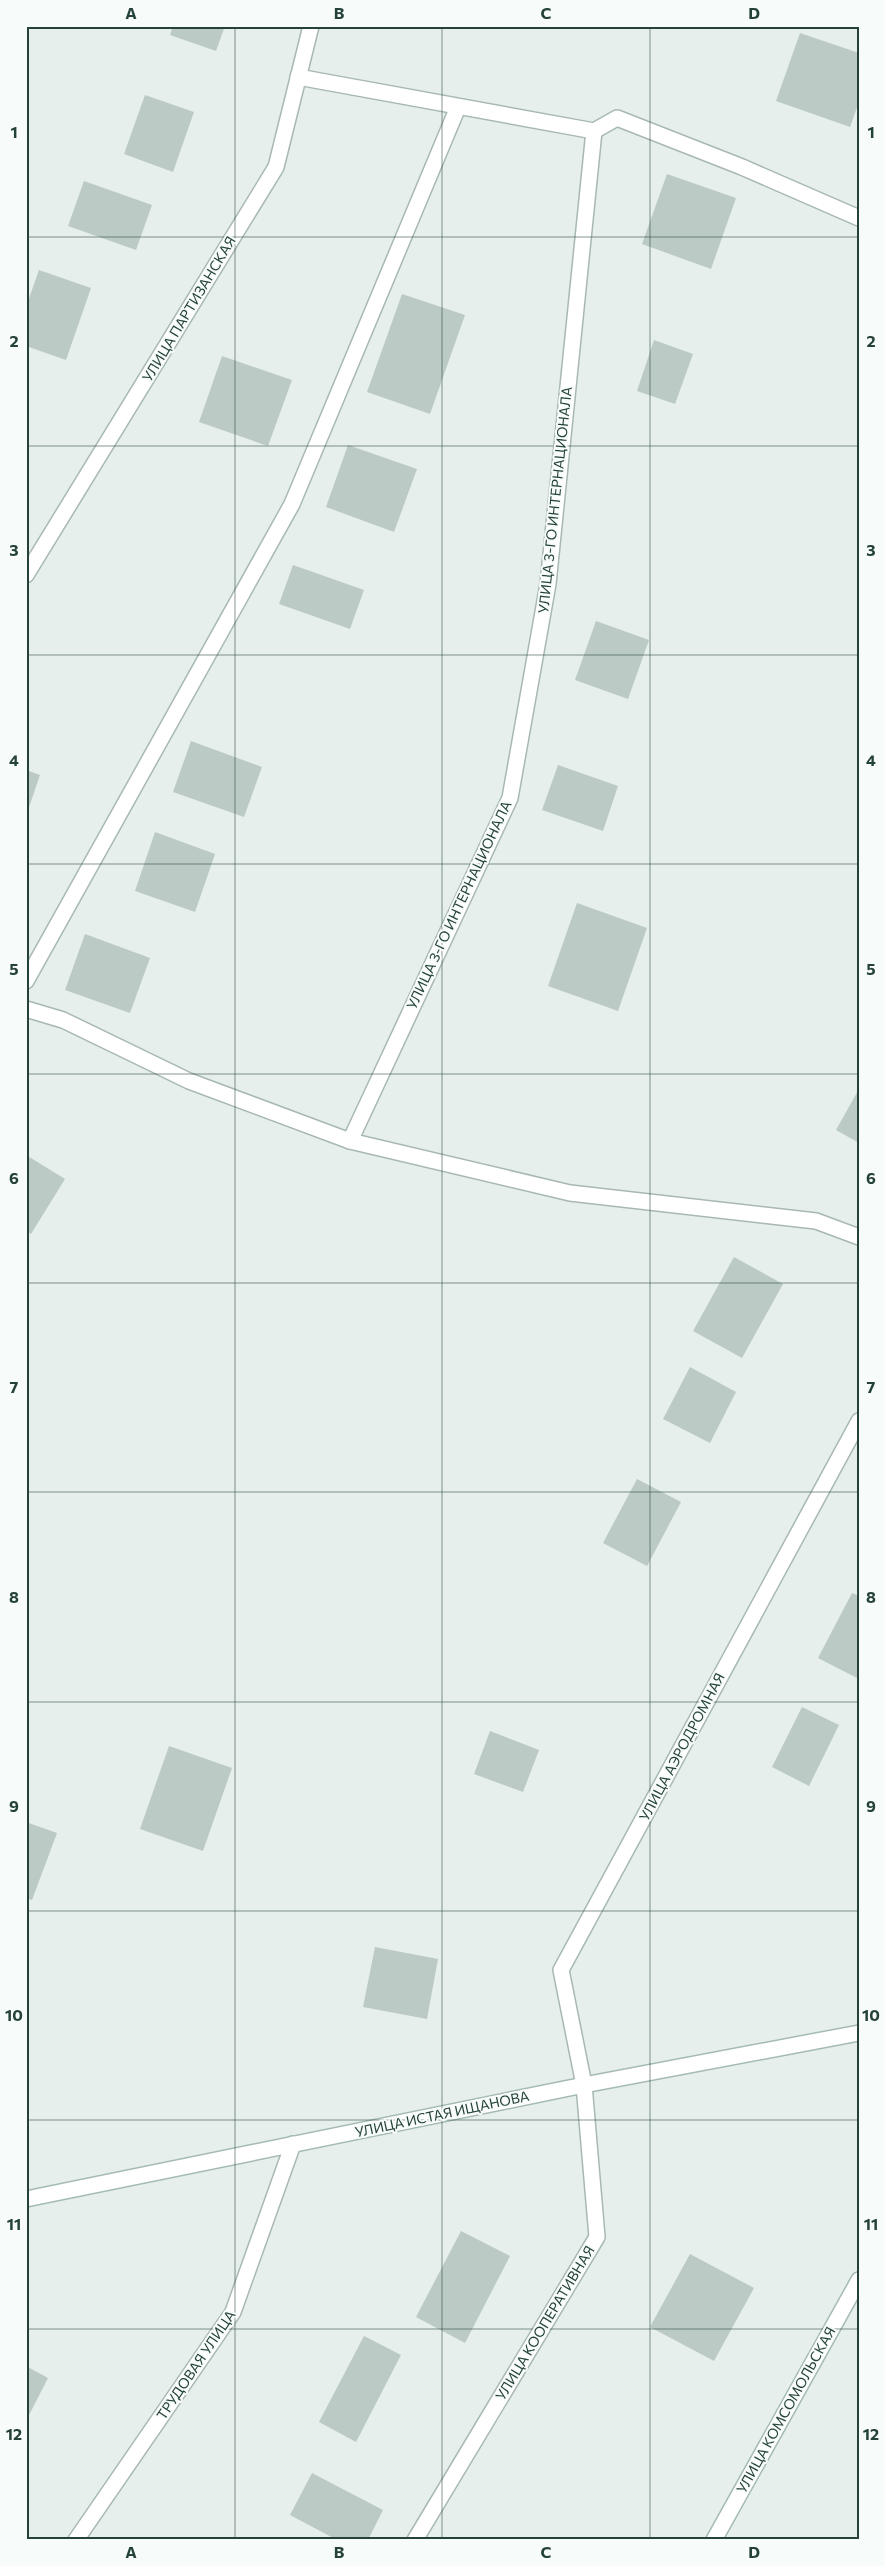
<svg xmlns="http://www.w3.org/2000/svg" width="885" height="2566" font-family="Commissioner,sans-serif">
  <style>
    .building { fill: #bbcac4 }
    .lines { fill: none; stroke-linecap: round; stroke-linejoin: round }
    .lane-casing { stroke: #a8b8b2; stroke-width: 18 }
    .street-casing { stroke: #a8b8b2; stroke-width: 18 }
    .secondary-casing { stroke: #a4bbb3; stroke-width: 18 }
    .lane { stroke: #fff; stroke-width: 15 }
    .street { stroke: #fff; stroke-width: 15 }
    .secondary { stroke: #fff; stroke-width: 15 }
    .grid { fill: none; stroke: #24423a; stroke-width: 1; stroke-opacity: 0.55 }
    .labels { text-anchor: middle; stroke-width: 4; stroke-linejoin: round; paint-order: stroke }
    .street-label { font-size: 14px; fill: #24423a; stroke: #f7fbf9 }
    .neatline { fill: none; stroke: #24423a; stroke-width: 2 }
    .grid-label { font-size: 16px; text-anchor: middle; font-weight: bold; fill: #24423a }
  </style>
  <rect width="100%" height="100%" fill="#e6efeb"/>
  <g class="building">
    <path d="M173,26H225L216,51L170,35Z"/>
    <path d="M800,33L859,53V102L850,127L776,101Z"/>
    <path d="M145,95L194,112L173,172L124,154Z"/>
    <path d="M667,174L736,198L711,269L642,244Z"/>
    <path d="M84,181L152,205L136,250L68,226Z"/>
    <path d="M39,270L91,288L66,360L26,346V307Z"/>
    <path d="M402,294L465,315L430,414L367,392Z"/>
    <path d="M654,340L693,354L675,404L637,391Z"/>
    <path d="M222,356L292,380L268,446L199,422Z"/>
    <path d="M348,445L417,469L394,532L326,507Z"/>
    <path d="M293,565L364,590L350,629L279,604Z"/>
    <path d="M596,621L649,640L628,699L575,680Z"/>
    <path d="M191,741L262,767L244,817L173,792Z"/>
    <path d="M558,765L618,786L603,831L542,810Z"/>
    <path d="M26,770L40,775L27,813H26Z"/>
    <path d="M155,832L215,854L195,912L135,891Z"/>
    <path d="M577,903L647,928L618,1011L548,986Z"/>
    <path d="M85,934L150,958L130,1013L65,990Z"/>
    <path d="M859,1089V1143L836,1130Z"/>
    <path d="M26,1155L65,1179L31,1234L26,1231Z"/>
    <path d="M734,1257L783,1284L742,1358L693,1331Z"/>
    <path d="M690,1367L736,1392L710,1443L663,1419Z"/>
    <path d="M637,1479L681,1502L647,1566L603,1543Z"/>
    <path d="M852,1593L859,1596V1679L818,1658Z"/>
    <path d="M802,1707L839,1725L809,1786L772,1767Z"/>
    <path d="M490,1731L539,1750L523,1792L474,1774Z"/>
    <path d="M169,1746L232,1768L203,1851L140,1829Z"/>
    <path d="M26,1822L57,1833L32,1900L26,1898Z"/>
    <path d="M375,1947L438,1959L427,2019L363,2007Z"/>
    <path d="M461,2231L510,2256L465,2343L416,2317Z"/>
    <path d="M690,2254L754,2288L714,2361L650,2327Z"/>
    <path d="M364,2336L401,2355L356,2442L319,2422Z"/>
    <path d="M26,2366L48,2378L26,2421Z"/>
    <path d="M312,2473L383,2510L368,2540H337L290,2515Z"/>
  </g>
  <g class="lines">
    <defs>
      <g id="lane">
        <path d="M298,77L594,131L617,118L742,167L859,218"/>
        <path d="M26,1009L63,1020L189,1081L350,1141L570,1193L816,1221L859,1237"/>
      </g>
      <g id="street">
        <path d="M26,575L276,167L311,26"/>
        <path d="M26,981L292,504L458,107"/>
        <path d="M350,1141L510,798L548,584L594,131"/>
        <path d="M76,2540L233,2312L293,2144"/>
        <path d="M415,2540L597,2237L584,2085L561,1970L859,1421"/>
      </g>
      <g id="secondary">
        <path d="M26,2199L584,2085L859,2033"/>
        <path d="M714,2540L859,2280"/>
      </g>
    </defs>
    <use href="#lane" class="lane-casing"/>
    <use href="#street" class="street-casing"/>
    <use href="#secondary" class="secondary-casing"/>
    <use href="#lane" class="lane"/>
    <use href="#street" class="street"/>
    <use href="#secondary" class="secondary"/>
  </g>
  <path class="grid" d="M235,26V2540M442,26V2540M650,26V2540M26,237H859M26,446H859M26,655H859M26,864H859M26,1074H859M26,1283H859M26,1492H859M26,1702H859M26,1911H859M26,2120H859M26,2329H859"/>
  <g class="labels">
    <g class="street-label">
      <text transform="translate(189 309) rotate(-59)" y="5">УЛИЦА ПАРТИЗАНСКАЯ</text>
      <text transform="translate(555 500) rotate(-84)" y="5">УЛИЦА 3-ГО ИНТЕРНАЦИОНАЛА</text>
      <text transform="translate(459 905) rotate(-65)" y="5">УЛИЦА 3-ГО ИНТЕРНАЦИОНАЛА</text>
      <text transform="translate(682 1747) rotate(-62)" y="5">УЛИЦА АЭРОДРОМНАЯ</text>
      <text transform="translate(442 2114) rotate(-12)" y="5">УЛИЦА ИСТАЯ ИЩАНОВА</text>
      <text transform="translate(545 2323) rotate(-59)" y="5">УЛИЦА КООПЕРАТИВНАЯ</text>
      <text transform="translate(196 2365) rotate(-56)" y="5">ТРУДОВАЯ УЛИЦА</text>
      <text transform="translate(786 2410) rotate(-61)" y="5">УЛИЦА КОМСОМОЛЬСКАЯ</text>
    </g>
  </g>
  <rect width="885" height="2566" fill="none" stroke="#f7fbf9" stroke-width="55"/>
  <rect x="28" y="28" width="830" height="2510" class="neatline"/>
  <g class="grid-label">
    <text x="131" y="19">A</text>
    <text x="339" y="19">B</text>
    <text x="546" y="19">C</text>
    <text x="754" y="19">D</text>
    <text x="14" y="138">1</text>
    <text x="871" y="138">1</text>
    <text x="14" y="347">2</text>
    <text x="871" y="347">2</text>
    <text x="14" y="556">3</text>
    <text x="871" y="556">3</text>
    <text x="14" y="766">4</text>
    <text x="871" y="766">4</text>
    <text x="14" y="975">5</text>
    <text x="871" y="975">5</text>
    <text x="14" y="1184">6</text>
    <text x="871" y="1184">6</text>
    <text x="14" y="1393">7</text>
    <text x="871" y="1393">7</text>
    <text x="14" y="1603">8</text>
    <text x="871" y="1603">8</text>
    <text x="14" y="1812">9</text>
    <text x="871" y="1812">9</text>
    <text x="14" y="2021">10</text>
    <text x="871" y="2021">10</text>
    <text x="14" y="2230">11</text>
    <text x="871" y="2230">11</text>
    <text x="14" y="2440">12</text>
    <text x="871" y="2440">12</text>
    <text x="131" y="2558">A</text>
    <text x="339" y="2558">B</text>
    <text x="546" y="2558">C</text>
    <text x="754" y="2558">D</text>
  </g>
</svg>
